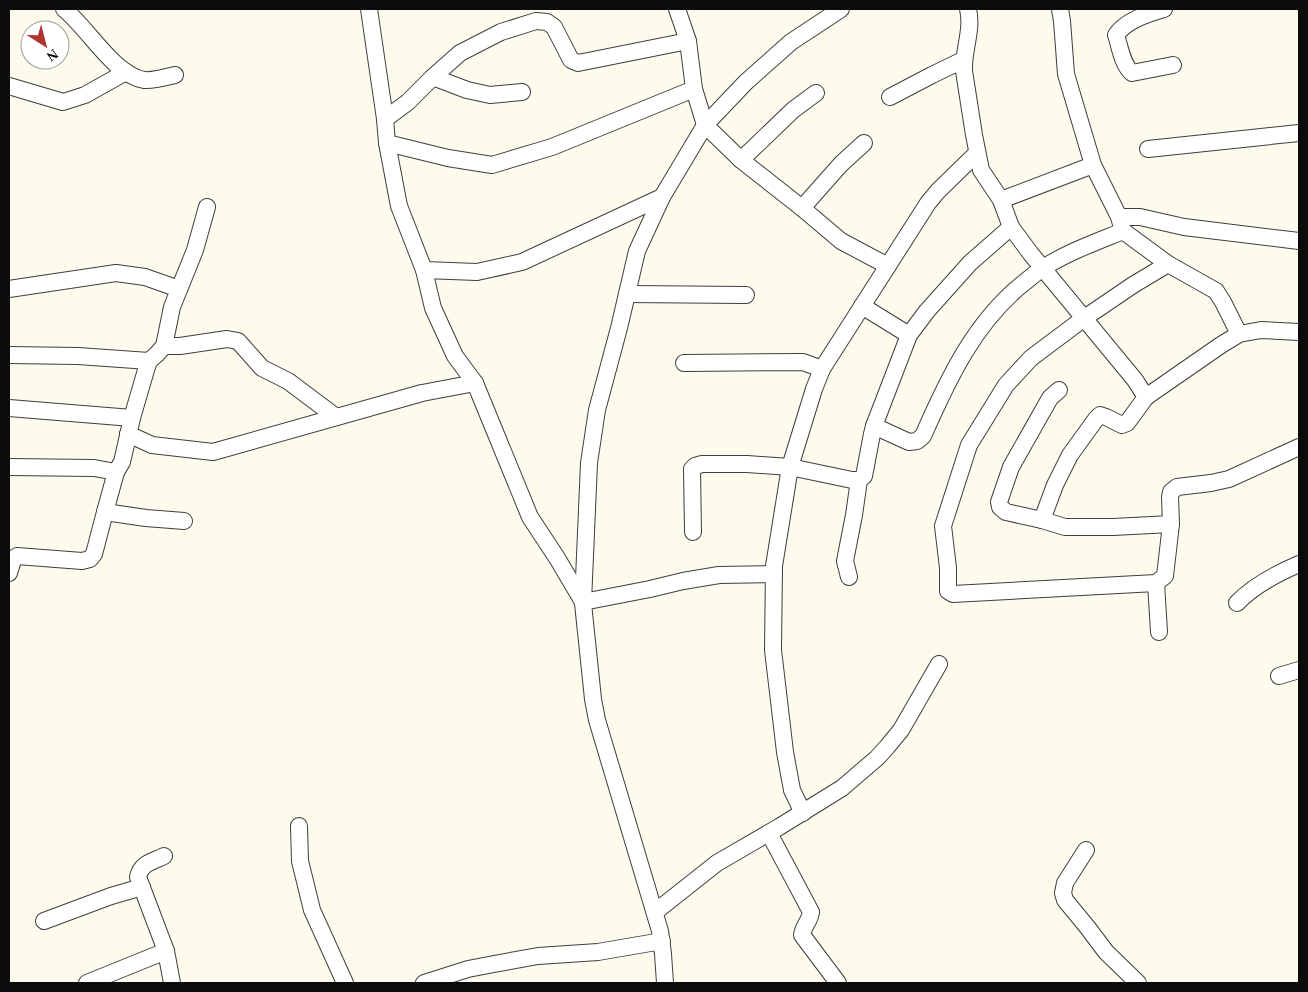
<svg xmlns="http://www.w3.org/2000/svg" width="1308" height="992" font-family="'Times New Roman',serif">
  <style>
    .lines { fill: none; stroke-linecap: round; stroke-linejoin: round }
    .minor-casing { stroke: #3e3e3e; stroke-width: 18 }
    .minor { stroke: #fff; stroke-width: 16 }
  </style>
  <rect width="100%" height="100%" fill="#fdfbeb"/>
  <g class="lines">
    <defs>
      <g id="minor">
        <path d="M64,9C88,28 113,74 144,80C151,81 167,77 175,75"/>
        <path d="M369,9L385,119L387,143L399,206L424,270L433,308L455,356L475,383L530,517L557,558L583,602L650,589L683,581L719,575L774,574"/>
        <path d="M677,9L688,41L694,89L705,125L741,160L802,208L841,241L888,266"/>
        <path d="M968,9C973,30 963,50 964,71L974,135L981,170L1001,200L1011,227L1031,254L1135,380L1146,397L1221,345L1239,334L1261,330L1299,332"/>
        <path d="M1060,9L1062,21L1066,74L1093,165L1119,217L1123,231L1168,264L1216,291L1223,302L1239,334"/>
        <path d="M1164,9C1148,14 1126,20 1116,35C1120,47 1122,64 1132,73L1173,65"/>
        <path d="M433,77L467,90L490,95L522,92"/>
        <path d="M9,86L63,102L85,95L126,72"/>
        <path d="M890,97L932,75L963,60"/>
        <path d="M385,119L408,102L433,77L460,53L501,32L536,21L547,22L554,27L571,60L578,63L688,41"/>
        <path d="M387,143L448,158L492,165L552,147L694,89"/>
        <path d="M1148,149L1299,133"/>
        <path d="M741,160L793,110L816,93"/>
        <path d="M1001,200L1093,165"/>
        <path d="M802,208L841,164L864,143"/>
        <path d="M1119,217H1140L1184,227L1299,241"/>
        <path d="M1168,264L1133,285L1083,319L1031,358L1006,385L969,445L943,526L948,568V591L953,594L1156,583L1165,576L1171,524L1170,497L1171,492L1177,487L1211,483L1229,479L1299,447"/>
        <path d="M424,270L477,272L522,262L662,197"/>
        <path d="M9,289L116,273L145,277L179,289"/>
        <path d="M627,294L746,295"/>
        <path d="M862,306L909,335"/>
        <path d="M164,346L172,307L195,250L207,207"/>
        <path d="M9,355L78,356L149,361"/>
        <path d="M684,363L803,362L822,369"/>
        <path d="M1059,390L1050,398L1011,467L999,502L1000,507L1006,512L1042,520L1065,527H1113L1171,524"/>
        <path d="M9,408L132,418"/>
        <path d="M874,426L909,335L927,311L970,263L1011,227"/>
        <path d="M128,434L152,445L213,452L422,393L475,383"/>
        <path d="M9,467L94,468L116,472L122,462L132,418L146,370L149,361L157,354L164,346H180L227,339L238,341L262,368L288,381L336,417"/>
        <path d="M105,512L146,518L184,521"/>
        <path d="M1042,520L1055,485L1070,455L1096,419L1100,415L1106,417L1122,425L1127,423L1146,397"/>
        <path d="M693,532L692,469L695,466L702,464H747L790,467L852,480H859L864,476L872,434L874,426L909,442L917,441L923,436C948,379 975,321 1025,282C1031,277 1037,272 1043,268C1068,252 1096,242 1123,231"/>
        <path d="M9,573L13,560L17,556L82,561L90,559L94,554L105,512L116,472"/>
        <path d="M849,577L845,561L854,515L859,480"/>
        <path d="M1156,583L1159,632"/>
        <path d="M1237,603C1253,586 1278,573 1299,564"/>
        <path d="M1279,676L1299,670"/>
        <path d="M803,813L792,790L785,752L773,650L774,566L790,467L814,389L822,369L928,203L938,191L977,153"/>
        <path d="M299,826L300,861L312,910L345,983"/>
        <path d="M769,833L811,912C810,921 803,926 802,935L838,983"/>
        <path d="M1086,850L1065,883L1063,893L1065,900L1088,928L1106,952L1138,983"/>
        <path d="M164,856C152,862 141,863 138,877L166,951L172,983"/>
        <path d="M655,912L717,863L779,827L842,788L877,758L887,747L901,730L939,664"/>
        <path d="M44,921L111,896L142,887"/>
        <path d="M87,983L166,951"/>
        <path d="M424,983L468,969L494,964L538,956L598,952L662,941"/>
        <path d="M665,983L663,954L660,931L597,720L593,699L584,613L583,602L589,463L597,410L619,328L637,251L662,197L705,125L746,82L791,42L841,9"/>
      </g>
    </defs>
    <use href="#minor" class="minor-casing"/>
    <use href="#minor" class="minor"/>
  </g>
  <rect width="1308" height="992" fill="none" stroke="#0b0b0b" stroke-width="20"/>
  <g transform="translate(45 45) rotate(144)"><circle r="24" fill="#ffffff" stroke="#9d9d9d"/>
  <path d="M0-4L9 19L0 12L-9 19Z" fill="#af3330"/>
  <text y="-8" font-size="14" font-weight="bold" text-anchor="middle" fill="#0b0b0b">N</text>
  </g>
</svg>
